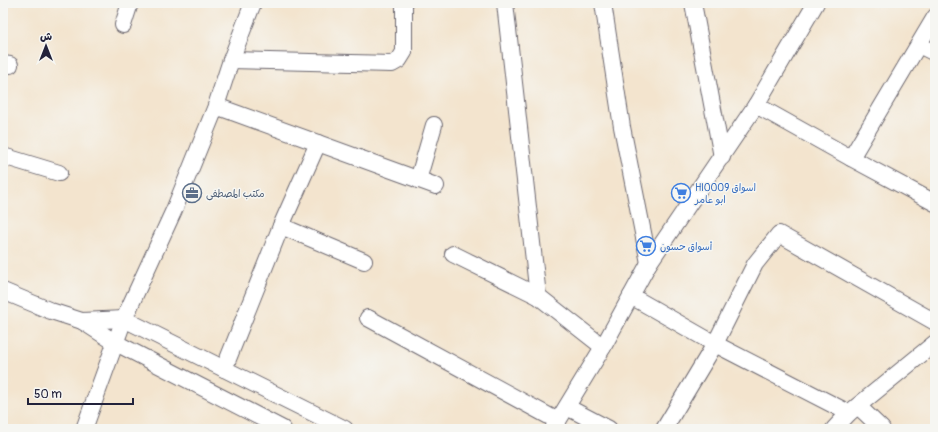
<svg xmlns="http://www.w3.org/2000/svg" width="938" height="432" font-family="Pangolin,'Playpen Sans Arabic',sans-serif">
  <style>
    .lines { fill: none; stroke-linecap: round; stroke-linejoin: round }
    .minor-casing { stroke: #6b666e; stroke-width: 18 }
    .minor { stroke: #fff; stroke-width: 16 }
    .labels { text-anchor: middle; stroke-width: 3; stroke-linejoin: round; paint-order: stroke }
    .shop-label { font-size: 10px; fill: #366cbe; stroke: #f6f6f2; text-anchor: start }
    .service-label { font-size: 10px; fill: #4e5e75; stroke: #f6f6f2; text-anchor: start }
  </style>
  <rect width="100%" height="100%" fill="#f6f6f2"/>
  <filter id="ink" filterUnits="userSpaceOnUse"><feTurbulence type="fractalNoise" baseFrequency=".025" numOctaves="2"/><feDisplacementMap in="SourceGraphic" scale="8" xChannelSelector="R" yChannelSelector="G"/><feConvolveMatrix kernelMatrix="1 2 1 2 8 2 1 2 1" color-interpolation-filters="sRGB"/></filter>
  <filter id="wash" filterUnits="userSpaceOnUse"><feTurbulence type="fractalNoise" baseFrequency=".012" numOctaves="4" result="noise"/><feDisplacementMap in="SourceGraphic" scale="16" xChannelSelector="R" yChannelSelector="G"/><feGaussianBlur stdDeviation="0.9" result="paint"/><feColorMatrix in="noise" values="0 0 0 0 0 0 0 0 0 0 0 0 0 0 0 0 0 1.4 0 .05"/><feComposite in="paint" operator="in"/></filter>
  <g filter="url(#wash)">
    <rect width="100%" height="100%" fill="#f3e4ce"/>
  </g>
  <g filter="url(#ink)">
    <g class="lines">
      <defs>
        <g id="minor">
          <path d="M505,3L538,296"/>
          <path d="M603,3L622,127L649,263"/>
          <path d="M693,3L722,157"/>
          <path d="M123,25L130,3"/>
          <path d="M919,45L935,53"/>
          <path d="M231,60L392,64L399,60L404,52V3"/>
          <path d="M3,64L10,65"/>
          <path d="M756,105L851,158L935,203"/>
          <path d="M216,106L436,186"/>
          <path d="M3,156L59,173"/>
          <path d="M851,158L935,17"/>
          <path d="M418,180L434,125"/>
          <path d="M281,226L364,261"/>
          <path d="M453,254L538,296L603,347"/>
          <path d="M3,291L51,311L82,321L116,343L283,429"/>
          <path d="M631,296L715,344L849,413"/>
          <path d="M368,318L558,421"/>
          <path d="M82,321L124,319L345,429"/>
          <path d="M224,369L281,226L318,143"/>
          <path d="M858,406L882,429"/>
          <path d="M567,407L609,429"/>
          <path d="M84,429L124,319L174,210L216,106L231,60L253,3"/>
          <path d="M553,429L603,347L649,263L756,105L816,3"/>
          <path d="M664,429L715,344L755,264L779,234L935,322"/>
          <path d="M834,429L849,413L935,343"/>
        </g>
      </defs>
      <use href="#minor" class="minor-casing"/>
      <use href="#minor" class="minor"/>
    </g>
  </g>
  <defs>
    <symbol id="office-ring" viewBox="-11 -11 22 22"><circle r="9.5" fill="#f6f6f2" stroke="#5c6f8a" stroke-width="1.5"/><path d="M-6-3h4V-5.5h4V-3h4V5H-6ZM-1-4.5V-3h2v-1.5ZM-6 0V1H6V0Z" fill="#5c6f8a"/></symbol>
    <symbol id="supermarket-ring" viewBox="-11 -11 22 22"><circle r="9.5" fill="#f6f6f2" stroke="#3f7fe0" stroke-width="1.5"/><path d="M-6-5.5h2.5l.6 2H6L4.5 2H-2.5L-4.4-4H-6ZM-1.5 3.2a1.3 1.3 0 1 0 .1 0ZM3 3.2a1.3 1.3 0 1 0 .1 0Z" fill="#3f7fe0"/></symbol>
  </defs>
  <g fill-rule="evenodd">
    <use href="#office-ring" x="181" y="182" width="22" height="22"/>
    <use href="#supermarket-ring" x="670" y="182" width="22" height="22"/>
    <use href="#supermarket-ring" x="635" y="235" width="22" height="22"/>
  </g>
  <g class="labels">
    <g class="shop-label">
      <text x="695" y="191">Hl0009 اسواق<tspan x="695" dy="12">ابو عامر</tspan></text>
      <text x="660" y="250">أسواق حسون</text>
    </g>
    <g class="service-label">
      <text x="206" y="197">مكتب المصطفى</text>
    </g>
  </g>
  <rect width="938" height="432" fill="none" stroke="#f6f6f2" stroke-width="16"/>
  <g transform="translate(46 46)" stroke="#f6f6f2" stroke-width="3" paint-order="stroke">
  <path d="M0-3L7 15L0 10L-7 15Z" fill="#22223b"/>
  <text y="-6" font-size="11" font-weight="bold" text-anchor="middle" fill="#22223b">ش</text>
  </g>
  <path d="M28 398v6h105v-6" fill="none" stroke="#22223b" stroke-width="2"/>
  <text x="34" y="398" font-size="12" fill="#22223b" stroke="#f6f6f2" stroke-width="3" paint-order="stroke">50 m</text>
</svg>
